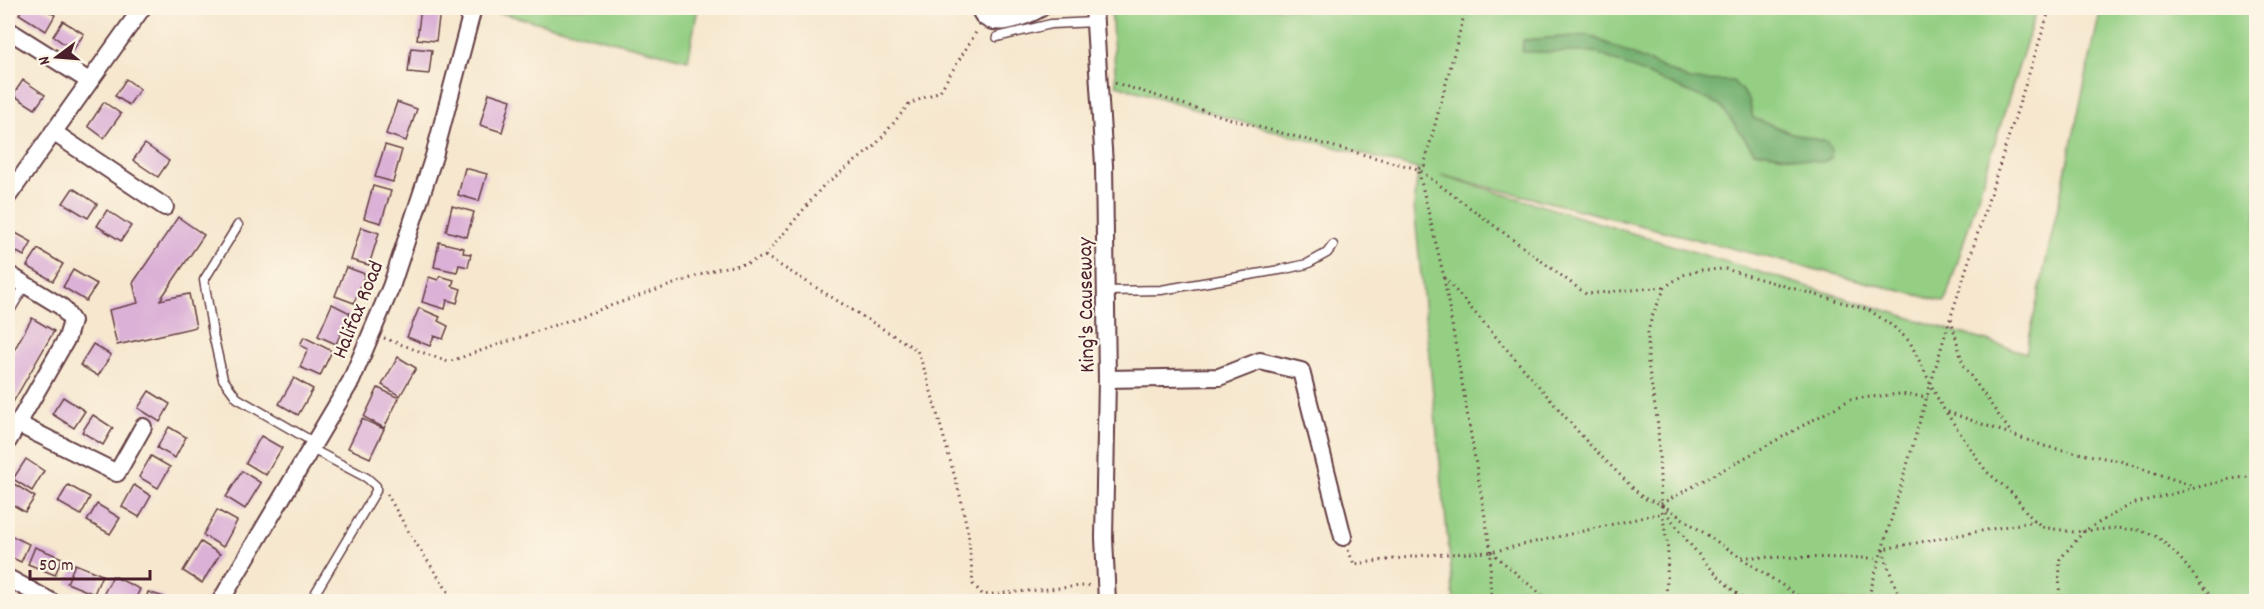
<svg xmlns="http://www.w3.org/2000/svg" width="2264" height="609" font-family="Dekko,sans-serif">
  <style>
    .green { fill: #94cf84; stroke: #6f7758; stroke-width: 1.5 }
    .forest { fill: #77b272; stroke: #60684e; stroke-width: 1.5 }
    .building { fill: #dbb1d7 }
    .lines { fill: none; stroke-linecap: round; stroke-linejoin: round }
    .lane-casing { stroke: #643d43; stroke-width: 11 }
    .street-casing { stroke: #643d43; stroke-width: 20 }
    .path { stroke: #643d43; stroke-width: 3; stroke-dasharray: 1.5 4.5; stroke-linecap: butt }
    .lane { stroke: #fff; stroke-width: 8 }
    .street { stroke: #fff; stroke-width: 16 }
    .labels { text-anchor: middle; stroke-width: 4.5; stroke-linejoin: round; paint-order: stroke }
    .street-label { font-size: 22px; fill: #4a1f2b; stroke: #fcf5e5 }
  </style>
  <rect width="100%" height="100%" fill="#fcf5e5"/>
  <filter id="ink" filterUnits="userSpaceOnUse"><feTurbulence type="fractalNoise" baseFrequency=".0167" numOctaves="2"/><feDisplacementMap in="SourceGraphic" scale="12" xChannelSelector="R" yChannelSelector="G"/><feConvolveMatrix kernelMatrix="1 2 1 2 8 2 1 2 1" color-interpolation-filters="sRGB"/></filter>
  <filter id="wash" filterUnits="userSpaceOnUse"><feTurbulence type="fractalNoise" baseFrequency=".008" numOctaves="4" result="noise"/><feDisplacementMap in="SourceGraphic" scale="24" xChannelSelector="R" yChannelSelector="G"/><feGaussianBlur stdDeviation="1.35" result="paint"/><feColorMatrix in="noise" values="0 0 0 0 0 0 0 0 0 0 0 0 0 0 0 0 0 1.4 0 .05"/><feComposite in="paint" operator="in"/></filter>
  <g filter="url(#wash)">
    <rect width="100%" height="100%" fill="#f6e7ce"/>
    <g class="green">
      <path d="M497,8H698L688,60L496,12Z"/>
      <path d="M1111,8H2037L1945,302L1441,175L2026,353L2101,8H2256V601H1454L1414,206L1418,169L1238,121L1116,85Z"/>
    </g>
    <path class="forest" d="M1588,35L1690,80L1733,81L1749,99L1753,118L1789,132L1827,142L1831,150V158L1823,162L1754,151L1720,105L1594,52H1522L1523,40Z"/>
    <g id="blocks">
      <g class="building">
        <path d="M23,8H43L55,15L46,31L19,14Z"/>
        <path d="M421,8L440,11L436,41L417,39Z"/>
        <path d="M63,21L84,34L73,50L53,36Z"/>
        <path d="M411,48L432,50L429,74L408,72Z"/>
        <path d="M126,79L140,89L129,105L115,96Z"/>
        <path d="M23,80L45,95L35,109L13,95Z"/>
        <path d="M489,93L511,100L502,132L480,125Z"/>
        <path d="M104,102L121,114L104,138L88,126Z"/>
        <path d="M397,102L417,109L406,141L386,134Z"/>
        <path d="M145,144L169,161L158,177L133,160Z"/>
        <path d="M385,145L402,150L393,182L375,177Z"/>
        <path d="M465,168L487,174L479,201L458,195Z"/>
        <path d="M373,186L391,191L381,223L364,218Z"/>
        <path d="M73,188L97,204L88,218L63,203Z"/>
        <path d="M452,206L474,212L467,237L446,231Z"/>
        <path d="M107,210L131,226L121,241L97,226Z"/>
        <path d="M178,217L204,235L160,300L189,294L196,327L117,345L109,310L138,303L133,283Z"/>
        <path d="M361,227L379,233L369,265L351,260Z"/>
        <path d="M12,231L32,242L24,256L17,252L14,257L8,253V239Z"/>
        <path d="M439,242L464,248L463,253L471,254L468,267L459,265L457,272L434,267Z"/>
        <path d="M38,249L63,264L53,281L27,266Z"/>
        <path d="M346,267L365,274L354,303L335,296Z"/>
        <path d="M73,270L97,284L86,301L63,287Z"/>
        <path d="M440,276L454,280L452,286L461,289L457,303L447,300L445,309L422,302L429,277L438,280Z"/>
        <path d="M332,304L350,313L336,344L318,336Z"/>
        <path d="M419,308L440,317L438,321L448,326L443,339L434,336L430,346L407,337Z"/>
        <path d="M32,318L54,331L8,411V361Z"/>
        <path d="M304,337L332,351L320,376L300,367L308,349L300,345Z"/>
        <path d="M93,344L111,355L98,376L80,365Z"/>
        <path d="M398,357L416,368L400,396L382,385Z"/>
        <path d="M294,378L313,389L298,415L279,404Z"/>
        <path d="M378,388L399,398L384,428L364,417Z"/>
        <path d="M149,391L170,404L160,422L138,408Z"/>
        <path d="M63,397L85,411L74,428L52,414Z"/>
        <path d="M93,415L113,428L103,445L82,432Z"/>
        <path d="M362,419L384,429L370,458L348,448Z"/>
        <path d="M169,427L186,437L175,458L157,448Z"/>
        <path d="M261,436L282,448L266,475L246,463Z"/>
        <path d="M151,456L170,467L158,488L139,477Z"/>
        <path d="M26,459L44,471L32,491L13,479Z"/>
        <path d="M242,471L261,483L245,509L226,497Z"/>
        <path d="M11,482L35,497L25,512L8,502V488Z"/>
        <path d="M68,485L90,497L81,515L58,502Z"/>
        <path d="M134,485L151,496L139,517L122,507Z"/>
        <path d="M97,504L120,518L110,534L87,521Z"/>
        <path d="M217,510L237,521L223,547L203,535Z"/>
        <path d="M8,534L29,544L21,562L8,556Z"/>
        <path d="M201,542L220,554L202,583L183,571Z"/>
        <path d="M35,547L62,558L55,575L28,564Z"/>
        <path d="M75,564L102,575L94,594L67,583Z"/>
        <path d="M113,576L140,589L134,602H106L101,599Z"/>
        <path d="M148,592L164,597L163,602H145Z"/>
      </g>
    </g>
  </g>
  <g filter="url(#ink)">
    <use href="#blocks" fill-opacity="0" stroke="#643d43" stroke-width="1.5"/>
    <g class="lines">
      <defs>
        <g id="lane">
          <path d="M997,37L1051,24L1096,22"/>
          <path d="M238,225L204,280L213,334L223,379L237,398L315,443"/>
          <path d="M1106,291L1161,290L1285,269L1307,264L1327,253L1333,245"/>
          <path d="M8,314L25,285"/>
          <path d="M310,602L376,491V486L367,478L312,449"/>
        </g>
        <g id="street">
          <path d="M980,8C985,34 1028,16 1041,8"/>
          <path d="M1094,8L1104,165L1107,379L1104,538L1107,602"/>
          <path d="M8,30L89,81"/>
          <path d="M53,132L165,207"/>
          <path d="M8,196L142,8"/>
          <path d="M8,274L62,307L72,321L67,338L8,441"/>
          <path d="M1107,379L1219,377L1260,361L1301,371L1343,537"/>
          <path d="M18,424L117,473L143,427"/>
          <path d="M8,578L52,602"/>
          <path d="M220,602L351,381L391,287L434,156L473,8"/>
        </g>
      </defs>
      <use href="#lane" class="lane-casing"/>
      <use href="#street" class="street-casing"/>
      <g class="path">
        <path d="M1466,8L1424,166L1418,169L1586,294L1665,287"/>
        <path d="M1508,8L1526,11L1525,8"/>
        <path d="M1526,11L1548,8"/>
        <path d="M1115,83L1244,123L1418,169L1444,277L1588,443L1643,498L1661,504L1807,602"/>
        <path d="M765,256L917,350L926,374L961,499L969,538L973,584L983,595L1093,585"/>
        <path d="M1444,278L1491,552L1490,582L1492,602"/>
        <path d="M1951,319L1963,365L2012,434"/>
        <path d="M384,338L448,362L720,268L745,264L765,256L823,186L874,147L909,104L940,91L978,29"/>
        <path d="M1948,412L2047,447L2120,461L2193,486"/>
        <path d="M387,494L411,536L455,602"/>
        <path d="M1661,504L1851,399L1900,394L1928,397"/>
        <path d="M1662,506C1684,539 1715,577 1747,602"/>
        <path d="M1348,550L1354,564L1426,555L1491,552L1662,513"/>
        <path d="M1491,552L1550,602"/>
        <path d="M1742,557L1879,558"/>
        <path d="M1666,602L1668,550L1661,504L1658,425L1648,364V331L1652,317L1665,287L1683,275L1701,270L1725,269L1869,310L1894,327L1910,342L1941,405L1986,471L2014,495L2028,514L2042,527L2074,532L2117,528L2139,530L2158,537L2180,558L2215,602"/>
        <path d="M1867,602L1945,335L2050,8"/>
        <path d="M1902,602L1889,570L1883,549L2035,521"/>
        <path d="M2059,602L2060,559L2084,531L2132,504L2230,479L2256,476"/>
      </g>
      <use href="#lane" class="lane"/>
      <use href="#street" class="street"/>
    </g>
  </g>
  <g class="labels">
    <g class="street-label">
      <text transform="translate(1084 305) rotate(-91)" y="8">King's Causeway</text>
      <text transform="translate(356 309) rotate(-68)" y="8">Halifax Road</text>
    </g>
  </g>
  <rect width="2264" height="609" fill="none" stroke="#fcf5e5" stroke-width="30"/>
  <g transform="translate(57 57) rotate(254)" stroke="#fcf5e5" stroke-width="4.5" paint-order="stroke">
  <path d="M0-4.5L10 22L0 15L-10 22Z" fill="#4a1f2b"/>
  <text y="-9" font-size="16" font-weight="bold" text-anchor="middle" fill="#4a1f2b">N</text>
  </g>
  <path d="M30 570v9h120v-9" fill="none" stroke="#4a1f2b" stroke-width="3"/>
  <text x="39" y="570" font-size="18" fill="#4a1f2b" stroke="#fcf5e5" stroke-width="4.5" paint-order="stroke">50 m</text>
</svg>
